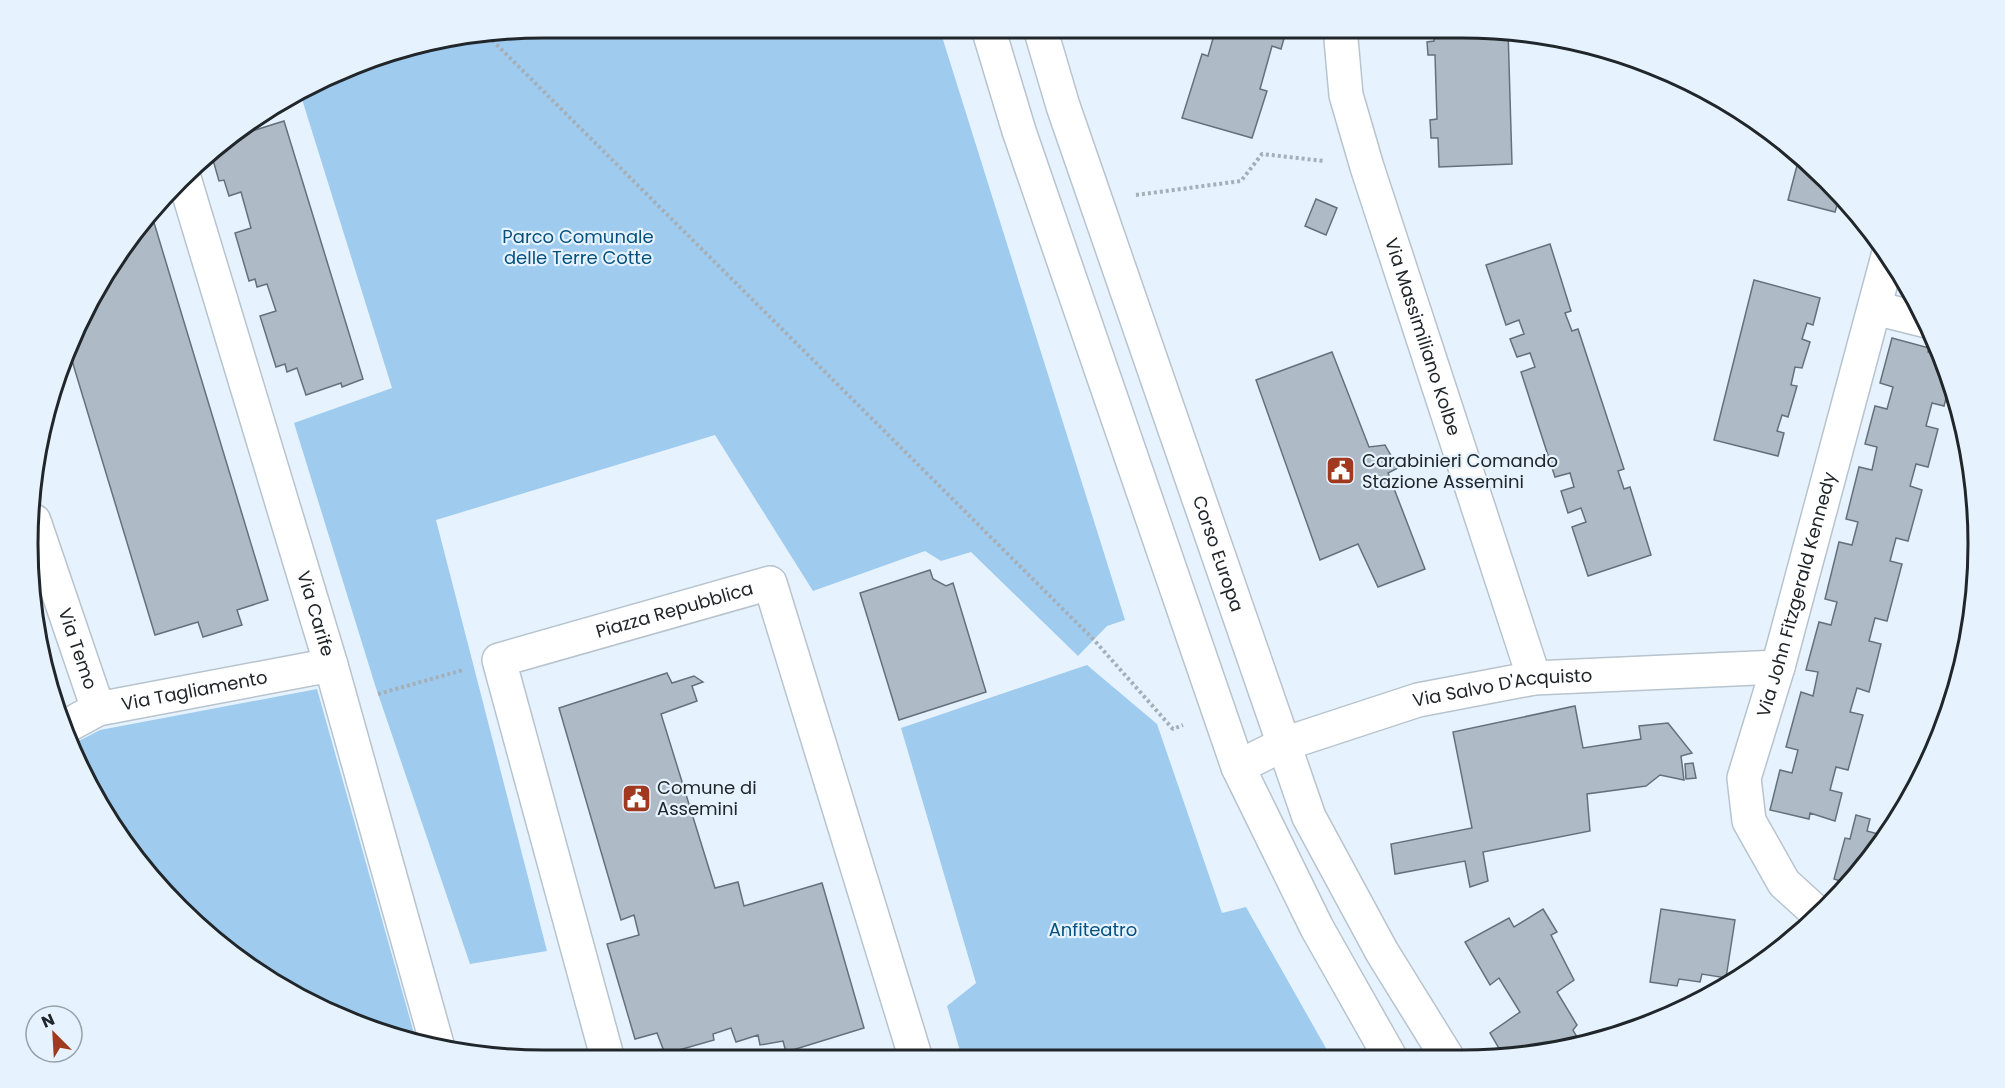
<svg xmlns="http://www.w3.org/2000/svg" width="2005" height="1088" font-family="Poppins,sans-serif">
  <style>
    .green { fill: #9fcbef }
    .building { fill: #aebbc6; stroke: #65717a; stroke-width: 1.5 }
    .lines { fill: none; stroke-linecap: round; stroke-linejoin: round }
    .minor-casing { stroke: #b7c4ce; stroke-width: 36 }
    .path { stroke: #a5afb8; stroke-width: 4; stroke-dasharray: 3 3; stroke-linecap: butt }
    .minor { stroke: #fff; stroke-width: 33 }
    .labels { text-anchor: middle; stroke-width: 4.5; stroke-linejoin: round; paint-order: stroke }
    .park-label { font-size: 18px; fill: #045180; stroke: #e6f3fe }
    .street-label { font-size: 18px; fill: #21262a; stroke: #e6f3fe }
    .poi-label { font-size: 18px; fill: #21262a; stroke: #e6f3fe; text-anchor: start }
    .rim { fill: none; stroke: #21262a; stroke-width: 3 }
  </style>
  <rect width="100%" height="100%" fill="#e6f3fe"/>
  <g class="green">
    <path d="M544,27H939L1125,620L1107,626L1078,656L971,552L941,561L925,551L813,591L715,435L436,520L547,951L470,964L375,685L294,423L392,388L301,96L377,55Z"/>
    <path d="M1087,665L1157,724L1222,913L1246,907L1331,1057L962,1058L947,1006L976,983L901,728Z"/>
    <path d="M317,689L417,1044L410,1043L286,992L156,885L69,746L100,730Z"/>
  </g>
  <g class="building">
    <path d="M1210,28H1287L1281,49L1272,46L1260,89L1267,91L1252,138L1182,118L1202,54L1208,56L1214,35L1208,33Z"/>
    <path d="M1434,28H1494L1508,30L1512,164L1439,167L1438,138H1431L1430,120L1437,119L1435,55H1428L1427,42L1434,41Z"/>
    <path d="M284,121L363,379L342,387L341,383L306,395L297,368L287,372L285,364L276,367L260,316L276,311L267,284L257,287L255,279L249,281L235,233L251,228L241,192L229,196L224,180L219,181L211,153L223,140Z"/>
    <path d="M1800,154L1840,195L1835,212L1788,200Z"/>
    <path d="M1316,199L1337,208L1326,235L1305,226Z"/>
    <path d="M152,216L268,600L237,610L242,625L203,637L198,622L155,635L70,354L114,257Z"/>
    <path d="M1550,244L1571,311L1565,313L1572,331L1578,329L1624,469L1618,471L1624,489L1630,487L1651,555L1588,576L1572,527L1586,522L1581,508L1568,513L1561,491L1574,487L1570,473L1555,477L1521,372L1535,367L1530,353L1517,357L1510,339L1524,334L1519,320L1506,325L1486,265Z"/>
    <path d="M1754,280L1820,298L1813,325L1807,323L1802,339L1810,342L1802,368L1795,367L1791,385L1797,386L1788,417L1782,415L1777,431L1784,433L1778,456L1714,440Z"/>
    <path d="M1892,338L1929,348L1928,352L1940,355L1950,383L1944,406L1932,403L1926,426L1938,429L1928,467L1916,464L1910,486L1922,490L1908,541L1896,538L1890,561L1902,564L1887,621L1875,618L1869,641L1881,644L1869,692L1857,688L1850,712L1863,715L1848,770L1836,767L1830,790L1842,793L1835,821L1810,813L1809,819L1770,810L1780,770L1792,773L1798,750L1786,747L1801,692L1813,696L1818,672L1806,670L1819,622L1831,625L1837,602L1825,599L1839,542L1852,545L1858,522L1846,519L1859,467L1872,470L1877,447L1865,444L1875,406L1887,409L1893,387L1880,383Z"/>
    <path d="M1332,352L1369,447L1385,445L1398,468L1388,473L1425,569L1378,587L1358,544L1320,560L1256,380Z"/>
    <path d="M930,570L933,579L946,586L953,583L986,692L899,720L860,593Z"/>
    <path d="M667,673L672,683L694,676L703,682L692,686L697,701L661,714L715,888L738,882L744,906L822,883L864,1028L786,1052L783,1041L760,1045L758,1035L736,1042L731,1028L713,1034L714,1040L665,1054L657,1033L635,1039L607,944L639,935L634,915L621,920L559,708Z"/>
    <path d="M1575,706L1583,748L1641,739L1639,726L1668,723L1692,753L1681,756L1684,780L1660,775L1646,786L1587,794L1590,831L1483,852L1488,881L1470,887L1465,861L1395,874L1391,844L1472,828L1453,732Z"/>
    <path d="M1693,763L1696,778L1686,779L1685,764Z"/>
    <path d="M1856,815L1870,819L1867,831L1885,836L1850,884L1834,879L1845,838L1850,839Z"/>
    <path d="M1543,909L1557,932L1551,935L1574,980L1557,992L1577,1025L1573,1030L1581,1044L1528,1057H1504L1490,1033L1520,1012L1499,978L1490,985L1465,942L1509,918L1514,927Z"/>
    <path d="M1661,909L1735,920L1726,978L1702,974L1700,982L1679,979L1677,986L1650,982Z"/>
  </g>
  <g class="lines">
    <defs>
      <g id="minor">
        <path d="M988,28L1019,131L1238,767L1317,928L1390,1057"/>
        <path id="s1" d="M1040,28L1063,106L1309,817L1382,952L1447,1057"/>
        <path id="s2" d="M1340,28L1346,95L1367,167L1534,678"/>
        <path id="s3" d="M185,181L331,665L438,1048"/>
        <path d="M1875,308L1927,321"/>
        <path id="s4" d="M34,521L98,709"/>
        <path id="s5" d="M63,728L98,709L331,665"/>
        <path id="s6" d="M1238,767L1284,744L1418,700L1534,678L1778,667"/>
        <path id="s7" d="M1817,913L1784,883L1749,821L1744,778L1778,667L1888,256"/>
        <path id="s8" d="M608,1060L499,660L770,583L916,1059"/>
      </g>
    </defs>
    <use href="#minor" class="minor-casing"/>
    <g class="path">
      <path d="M488,36L1094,640L1173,729L1183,725"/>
      <path d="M1136,195L1241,181L1262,154L1324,161"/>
      <path d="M378,694L463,670"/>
    </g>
    <use href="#minor" class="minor"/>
  </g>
  <defs>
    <symbol id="civic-square" viewBox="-11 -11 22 22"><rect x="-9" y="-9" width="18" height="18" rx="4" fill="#a1391e" stroke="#e6f3fe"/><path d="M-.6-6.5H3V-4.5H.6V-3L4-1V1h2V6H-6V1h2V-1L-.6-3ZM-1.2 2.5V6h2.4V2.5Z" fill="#fff"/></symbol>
  </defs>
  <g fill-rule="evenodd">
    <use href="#civic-square" x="1324" y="454" width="33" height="33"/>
    <use href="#civic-square" x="620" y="782" width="33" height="33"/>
  </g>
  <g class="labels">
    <g class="park-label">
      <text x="578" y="243">Parco Comunale<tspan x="578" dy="21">delle Terre Cotte</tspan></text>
      <text x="1093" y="936">Anfiteatro</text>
    </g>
    <g class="street-label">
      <text dy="6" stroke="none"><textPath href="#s2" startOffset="321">Via Massimiliano Kolbe</textPath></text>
      <text dy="6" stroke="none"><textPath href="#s1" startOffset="555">Corso Europa</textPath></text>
      <text dy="6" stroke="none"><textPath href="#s7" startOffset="350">Via John Fitzgerald Kennedy</textPath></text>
      <text dy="6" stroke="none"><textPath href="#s8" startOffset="597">Piazza Repubblica</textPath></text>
      <text dy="6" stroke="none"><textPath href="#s3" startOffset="452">Via Carife</textPath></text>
      <text dy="6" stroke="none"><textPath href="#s4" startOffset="135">Via Temo</textPath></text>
      <text dy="6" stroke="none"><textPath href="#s6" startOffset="278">Via Salvo D'Acquisto</textPath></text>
      <text dy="6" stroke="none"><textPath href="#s5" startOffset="138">Via Tagliamento</textPath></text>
    </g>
    <g class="poi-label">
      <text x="1362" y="467">Carabinieri Comando<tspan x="1362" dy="21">Stazione Assemini</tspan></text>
      <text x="657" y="794">Comune di<tspan x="657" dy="21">Assemini</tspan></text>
    </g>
  </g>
  <path d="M0 0H2005V1088H0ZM544 38H1462A506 506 0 0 1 1968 544V544A506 506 0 0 1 1462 1050H544A506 506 0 0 1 38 544V544A506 506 0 0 1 544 38Z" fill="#e6f3fe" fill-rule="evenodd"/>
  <path class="rim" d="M544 38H1462A506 506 0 0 1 1968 544V544A506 506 0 0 1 1462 1050H544A506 506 0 0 1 38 544V544A506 506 0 0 1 544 38Z"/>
  <g transform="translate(54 1034) rotate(336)"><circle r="28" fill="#e6f3fe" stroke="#97a1a9" stroke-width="1.5"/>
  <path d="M0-4.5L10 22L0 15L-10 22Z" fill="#a1391e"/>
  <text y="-9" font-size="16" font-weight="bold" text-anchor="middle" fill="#21262a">N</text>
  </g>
</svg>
